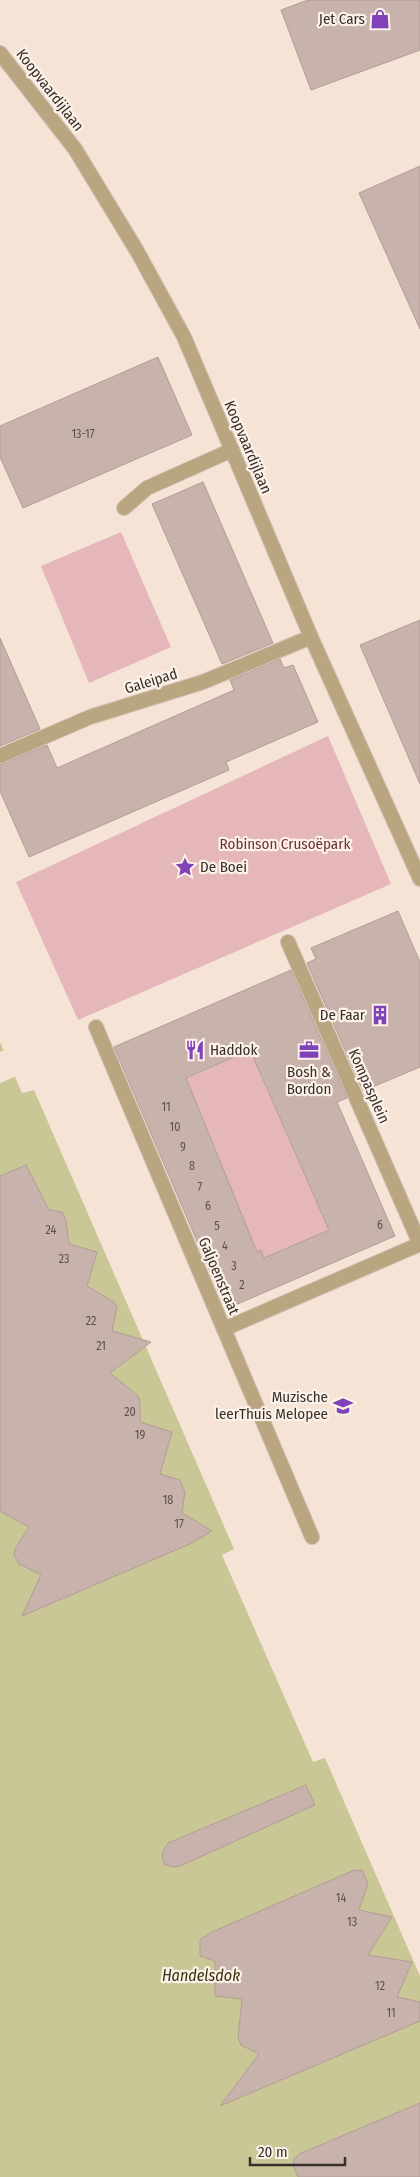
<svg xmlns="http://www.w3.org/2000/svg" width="420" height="2177" font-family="'Fira Sans Condensed',sans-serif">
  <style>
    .green { fill: #e5b7ba }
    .water { fill: #cac797 }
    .pier { fill: #f5e3d5 }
    .building { fill: #c8b3ac; stroke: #b29c96; fill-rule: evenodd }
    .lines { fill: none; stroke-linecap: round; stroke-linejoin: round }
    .service-casing { stroke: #cfbfb3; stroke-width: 16 }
    .pedestrian-casing { stroke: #cfbfb3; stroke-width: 16 }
    .minor-casing { stroke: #cfbfb3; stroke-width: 16 }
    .service { stroke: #b9a580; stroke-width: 14 }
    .pedestrian { stroke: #b9a580; stroke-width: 14 }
    .minor { stroke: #b9a580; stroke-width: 14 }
    .labels { text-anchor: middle; stroke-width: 4.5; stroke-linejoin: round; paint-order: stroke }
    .number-label { font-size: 12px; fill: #5a514a }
    .poi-label { font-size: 15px; fill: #36302a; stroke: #fdf2e9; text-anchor: end }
    .street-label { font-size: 15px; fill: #36302a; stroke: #fdf2e9 }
    .park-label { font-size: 15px; fill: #712f38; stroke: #fdf2e9 }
    .water-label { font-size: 16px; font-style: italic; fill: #35320b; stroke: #fdf2e9 }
  </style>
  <rect width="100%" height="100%" fill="#f5e3d5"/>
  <g class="green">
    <path d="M121,532L171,647L89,683L41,566Z"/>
    <path d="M328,736L391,884L78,1020L16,882Z"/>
    <path d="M290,1033L257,1067L329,1230L283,1250L272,1277L261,1250L257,1252L185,1079Z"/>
  </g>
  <path class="water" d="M0,1042L22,1093L34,1090L234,1549L222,1555L313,1762L325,1758L420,1976V2177H0Z"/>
  <path class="pier" d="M6,1049L17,1076L0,1083V1052Z"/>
  <g class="building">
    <path d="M308,0H420V50L311,90L281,10Z"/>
    <path d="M420,166V329L359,193Z"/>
    <path d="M158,357L192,435L23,508L0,457V426Z"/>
    <path d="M203,482L273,643L222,664L152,504Z"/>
    <path d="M420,620V784L360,645Z"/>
    <path d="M0,638L40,729L0,746Z"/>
    <path d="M280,659L284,668L293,665L318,722L226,762L229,770L29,857L0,791V765L47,745L57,768L234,690L230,680Z"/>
    <path d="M398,911L420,962V1067L363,1091L307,963L316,959L311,948Z"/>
    <path d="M291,970L347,1098L337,1102L395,1236L226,1309L114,1047ZM250,1050L329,1230L264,1258L261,1250L257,1252L186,1078Z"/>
    <path d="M26,1165L49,1210L62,1212L66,1221L69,1244L97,1252L87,1286L114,1302L117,1307L112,1331L151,1342L110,1373L138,1396L140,1402V1422L172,1432L160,1474L180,1480L185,1492L182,1513L212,1531L192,1543L22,1616L41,1575L19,1564L14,1555L15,1549L29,1527L0,1511V1176Z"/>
    <path d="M306,1785L315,1805L180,1866L173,1867L164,1864L162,1854L168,1843Z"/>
    <path d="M362,1870L368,1884L359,1910L392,1917L368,1955L412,1962L397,1997L420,2002V2021L220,2106L259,2054L241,2045L238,2038L242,1999L215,1996V1961L200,1956V1940L212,1932L352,1871Z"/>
    <path d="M420,2103V2177H298L293,2165L294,2159L299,2154Z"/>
  </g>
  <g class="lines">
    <defs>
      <g id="service">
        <path d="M288,942L420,1244"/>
        <path d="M96,1027L284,1471"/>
        <path d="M224,1329L420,1244"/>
      </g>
      <path id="pedestrian" d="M284,1471L312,1537"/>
      <g id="minor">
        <path d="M0,53L75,149L137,251L184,337L311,637L420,879"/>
        <path d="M124,508L147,488L232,450"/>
        <path d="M0,756L90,717L203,682L311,637"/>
      </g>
    </defs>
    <use href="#service" class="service-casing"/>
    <use href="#pedestrian" class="pedestrian-casing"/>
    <use href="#minor" class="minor-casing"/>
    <use href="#service" class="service"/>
    <use href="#pedestrian" class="pedestrian"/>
    <use href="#minor" class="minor"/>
  </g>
  <defs>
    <symbol id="shop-bare" viewBox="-9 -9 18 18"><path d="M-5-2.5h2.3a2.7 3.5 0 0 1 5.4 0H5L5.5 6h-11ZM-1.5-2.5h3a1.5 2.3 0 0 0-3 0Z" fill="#7f42b8" stroke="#fdf2e9" stroke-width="2.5" paint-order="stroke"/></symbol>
    <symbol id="sight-bare" viewBox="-9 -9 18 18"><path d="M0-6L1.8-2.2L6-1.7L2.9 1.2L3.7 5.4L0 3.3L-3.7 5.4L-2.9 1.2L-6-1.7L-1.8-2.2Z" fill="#7f42b8" stroke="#fdf2e9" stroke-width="2.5" paint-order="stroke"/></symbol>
    <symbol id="building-bare" viewBox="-9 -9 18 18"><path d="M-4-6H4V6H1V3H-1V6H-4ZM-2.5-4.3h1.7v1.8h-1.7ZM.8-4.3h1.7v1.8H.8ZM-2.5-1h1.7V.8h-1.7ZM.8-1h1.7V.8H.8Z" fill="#7f42b8" stroke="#fdf2e9" stroke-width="2.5" paint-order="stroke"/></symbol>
    <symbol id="restaurant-bare" viewBox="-9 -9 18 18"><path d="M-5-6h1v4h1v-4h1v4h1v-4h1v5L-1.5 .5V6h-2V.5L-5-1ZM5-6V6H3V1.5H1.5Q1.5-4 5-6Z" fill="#7f42b8" stroke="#fdf2e9" stroke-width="2.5" paint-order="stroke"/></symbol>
    <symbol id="office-bare" viewBox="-9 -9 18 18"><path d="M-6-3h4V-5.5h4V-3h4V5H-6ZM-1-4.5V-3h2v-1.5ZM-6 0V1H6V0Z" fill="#7f42b8" stroke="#fdf2e9" stroke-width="2.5" paint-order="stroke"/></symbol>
    <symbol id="school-bare" viewBox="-9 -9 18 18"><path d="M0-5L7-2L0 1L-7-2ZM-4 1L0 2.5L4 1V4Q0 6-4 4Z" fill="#7f42b8" stroke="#fdf2e9" stroke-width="2.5" paint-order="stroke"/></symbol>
  </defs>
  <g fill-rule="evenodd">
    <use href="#shop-bare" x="366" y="5" width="28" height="28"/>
    <use href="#sight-bare" x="171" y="853" width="28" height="28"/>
    <use href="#building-bare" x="366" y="1001" width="28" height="28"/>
    <use href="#restaurant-bare" x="181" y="1036" width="28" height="28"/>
    <use href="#office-bare" x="295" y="1036" width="28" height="28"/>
    <use href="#school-bare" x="329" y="1392" width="28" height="28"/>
  </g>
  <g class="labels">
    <g class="number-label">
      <text x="83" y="438">13-17</text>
      <text x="166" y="1111">11</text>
      <text x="175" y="1131">10</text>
      <text x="183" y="1151">9</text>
      <text x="192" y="1170">8</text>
      <text x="200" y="1191">7</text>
      <text x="208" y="1210">6</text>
      <text x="380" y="1229">6</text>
      <text x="217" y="1230">5</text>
      <text x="51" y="1234">24</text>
      <text x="225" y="1250">4</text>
      <text x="64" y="1263">23</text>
      <text x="234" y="1270">3</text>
      <text x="242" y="1289">2</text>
      <text x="91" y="1325">22</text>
      <text x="101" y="1350">21</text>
      <text x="130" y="1416">20</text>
      <text x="140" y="1439">19</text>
      <text x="168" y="1504">18</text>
      <text x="179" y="1528">17</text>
      <text x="341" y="1902">14</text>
      <text x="352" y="1926">13</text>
      <text x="380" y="1990">12</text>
      <text x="391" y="2017">11</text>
    </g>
    <g class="poi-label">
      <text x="365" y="24">Jet Cars</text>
      <text x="200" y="872" text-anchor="start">De Boei</text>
      <text x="365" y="1020">De Faar</text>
      <text x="210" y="1055" text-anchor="start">Haddok</text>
      <text x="309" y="1077" text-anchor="middle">Bosh &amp;<tspan x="309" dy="17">Bordon</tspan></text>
      <text x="328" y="1402">Muzische<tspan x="328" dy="17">leerThuis Melopee</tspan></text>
    </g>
    <g class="street-label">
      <text transform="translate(50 90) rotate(52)" y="5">Koopvaardijlaan</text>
      <text transform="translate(248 447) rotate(67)" y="5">Koopvaardijlaan</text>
      <text transform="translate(151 681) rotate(-17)" y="5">Galeipad</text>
      <text transform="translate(369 1086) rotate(66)" y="5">Kompasplein</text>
      <text transform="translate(219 1276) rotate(67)" y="5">Galjoenstraat</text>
    </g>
    <g class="park-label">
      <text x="285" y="849">Robinson Crusoëpark</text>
    </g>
    <g class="water-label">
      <text x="201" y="1981">Handelsdok</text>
    </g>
  </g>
  <path d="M250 2157v8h95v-8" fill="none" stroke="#36302a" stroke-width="2.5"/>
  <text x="258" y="2157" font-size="15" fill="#36302a" stroke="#fdf2e9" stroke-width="4" paint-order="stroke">20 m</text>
</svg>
